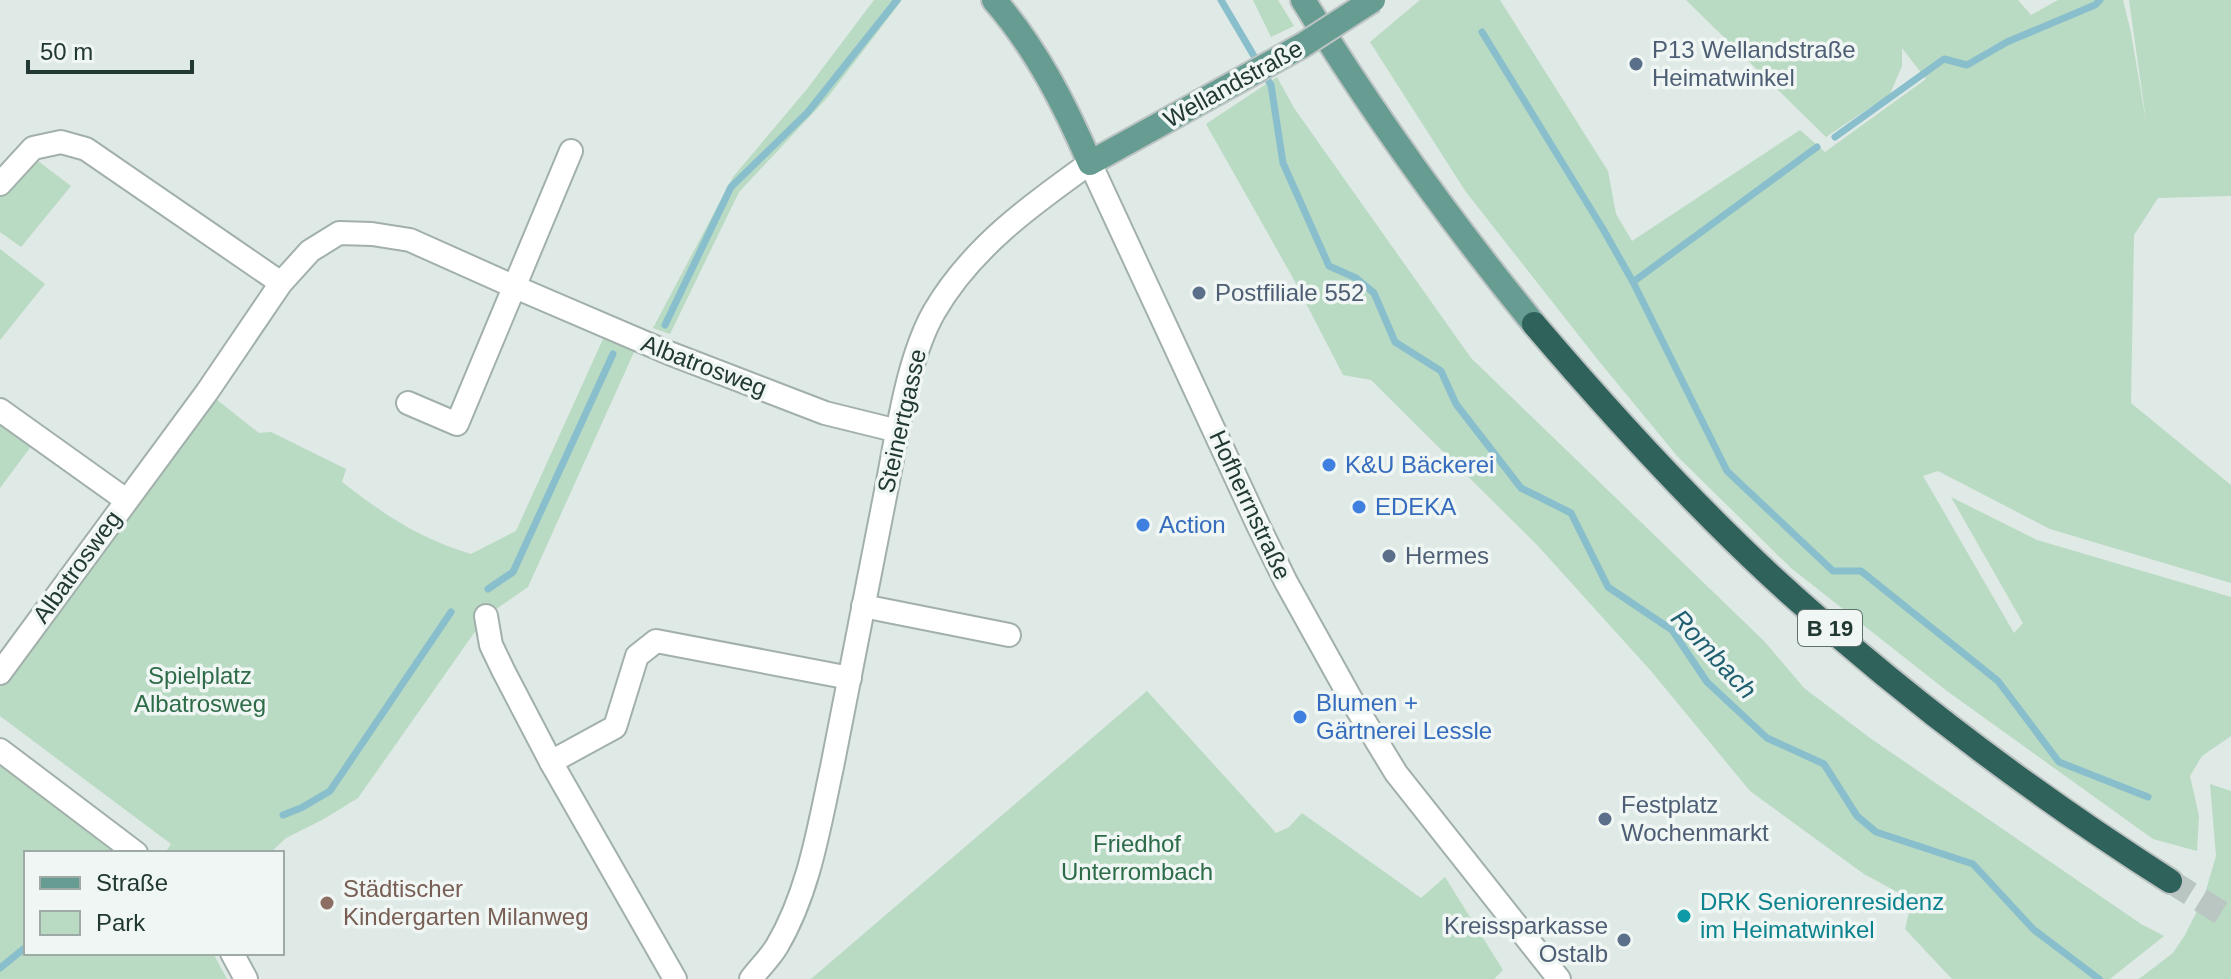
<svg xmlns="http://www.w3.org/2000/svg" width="2231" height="979" font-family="Arial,sans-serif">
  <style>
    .green { fill: #b9dac3 }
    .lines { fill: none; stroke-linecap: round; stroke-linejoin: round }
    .stream { stroke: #89bfcc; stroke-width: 7 }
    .highway-tunnel { stroke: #b9c6c1; stroke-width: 24; stroke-dasharray: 24 12; stroke-linecap: butt }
    .minor-casing { stroke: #a2b0ac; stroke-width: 26 }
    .major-casing { stroke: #bcc3c2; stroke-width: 28 }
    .highway-casing { stroke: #bcc3c2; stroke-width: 28 }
    .minor { stroke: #fff; stroke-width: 22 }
    .major { stroke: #669c91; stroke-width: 24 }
    .highway { stroke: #2f625a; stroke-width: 24 }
    .major-bridge-casing { stroke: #bcc3c2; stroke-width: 28; stroke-linecap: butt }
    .major-bridge { stroke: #669c91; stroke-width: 24 }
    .service-dot { fill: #5c6f8a; stroke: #eff6f3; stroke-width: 3 }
    .shop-dot { fill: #3f7fe0; stroke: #eff6f3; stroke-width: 3 }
    .education-dot { fill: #8d6e63; stroke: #eff6f3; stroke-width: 3 }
    .culture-dot { fill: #0f9aa8; stroke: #eff6f3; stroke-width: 3 }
    .labels { text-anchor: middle; stroke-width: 7; stroke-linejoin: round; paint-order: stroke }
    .shield { fill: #eff6f3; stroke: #5f716d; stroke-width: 2 }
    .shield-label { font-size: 22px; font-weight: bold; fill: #213833 }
    .service-label { font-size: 24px; fill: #4e5e75; stroke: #eff6f3; text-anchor: start }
    .street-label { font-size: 24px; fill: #213833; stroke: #eff6f3 }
    .shop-label { font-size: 24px; fill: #366cbe; stroke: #eff6f3; text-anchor: start }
    .park-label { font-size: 24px; fill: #2e6c49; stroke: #eff6f3 }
    .education-label { font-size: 24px; fill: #785e54; stroke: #eff6f3; text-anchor: start }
    .culture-label { font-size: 24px; fill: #0d838f; stroke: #eff6f3; text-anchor: start }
    .water-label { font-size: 26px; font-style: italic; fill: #1f5f70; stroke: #eff6f3 }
  </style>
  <rect width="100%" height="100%" fill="#dfe9e5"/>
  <g class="green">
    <path d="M874,0H902L828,97L739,192L670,334L653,328L733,177L807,89Z"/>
    <path d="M1253,0H1278L1294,26L1271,37Z"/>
    <path d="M1420,0H1500L1608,171L1616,214L1632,241L1800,130L1825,152L1926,79L1902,48V66L1890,94L1826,137L1686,0H2018L2031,15L2058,0H2123L2131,33L2147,127L2129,0H2231V196L2158,198L2134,235L2131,403L2231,485V583L2050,529L1938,471L1923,476L2014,633L2023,623L1951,497L2037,540L2231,597V736L2202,756L2190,776L2199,816L2197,851L2153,839L1947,691L1791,568L1678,457L1598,360L1466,192L1370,42Z"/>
    <path d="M1277,77L1294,108L1471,358L1765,642L1804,688L1870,738L2141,924L2164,936L2110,979H1952L1905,929L1912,900L1864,874L1750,791L1651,671L1538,546L1371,380L1343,375L1293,278L1206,124Z"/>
    <path d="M34,158L71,186L21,247L0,232V195Z"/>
    <path d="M0,249L45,284L0,340Z"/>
    <path d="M608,328L639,341L528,587L486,616L358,798L322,820L286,838L270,853H165L171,844L0,716V673L207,392L259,433L271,432L346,469L342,482C385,515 418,538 471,554L516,531Z"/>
    <path d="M0,424L32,445L0,488Z"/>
    <path d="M1147,691L1276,833L1289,827L1302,813L1421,898L1445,877L1503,970L1494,979H811Z"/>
    <path d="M0,765L85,824L120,853H26V953H213L227,979H0Z"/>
    <path d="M2210,784L2231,791V979H2139L2173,953L2185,935L2204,897L2216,856Z"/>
  </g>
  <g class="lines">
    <g class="stream">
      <path d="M1221,0L1271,85L1283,163L1329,266L1356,278L1374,293L1395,342L1441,371L1456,404L1521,488L1571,513L1608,587L1672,630L1707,682L1767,738L1824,764L1857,816L1876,832L1973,864L2033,929L2099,979"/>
      <path d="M1482,32L1603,229L1633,282L1727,471L1833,571H1861L1998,681L2059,762L2148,797"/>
      <path d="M1835,137L1944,59L1967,65L2007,42L2095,5L2100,0"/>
      <path d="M1633,282L1817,147"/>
      <path d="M665,325L731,187L808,112L897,0"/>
      <path d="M488,589L513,572L613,354"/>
      <path d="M283,815L301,808L330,791L451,612"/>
      <path d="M0,968L26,947"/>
    </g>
    <path class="highway-tunnel" d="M2170,881L2231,919"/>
    <defs>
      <g id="minor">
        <path d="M0,184L33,148L61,142L86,149L281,283"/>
        <path d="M408,403L457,424L571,151"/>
        <path d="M0,410L126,500"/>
        <path d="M863,606L1009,635"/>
        <path d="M486,616L491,645L504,672L551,762L675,979"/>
        <path d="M0,673L207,392L281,283L310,251L339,233L372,234L410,240L515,287L669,353L825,413L898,431"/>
        <path d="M0,750L136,853"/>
        <path d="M551,762L615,727L637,656L656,641L850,678"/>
        <path d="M232,953L246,979"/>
        <path d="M751,979C759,968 770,958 777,946C809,892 819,827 832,767C851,672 869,576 888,481C898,429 908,358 934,312C971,248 1031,205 1090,163L1258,525L1286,582L1351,699L1396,773L1559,979"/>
      </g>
      <g id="major">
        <path d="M994,0C1036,48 1065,105 1090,163L1303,45"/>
        <path d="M1303,0C1373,114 1450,221 1534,324"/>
      </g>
      <path id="highway" d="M1534,324C1609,412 1686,497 1771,576C1895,690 2029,791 2170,881"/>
    </defs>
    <use href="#minor" class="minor-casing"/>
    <use href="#major" class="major-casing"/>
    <use href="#highway" class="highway-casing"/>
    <use href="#minor" class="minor"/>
    <use href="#major" class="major"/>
    <use href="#highway" class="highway"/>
    <defs>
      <path id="major-bridge" d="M1303,45L1373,0"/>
    </defs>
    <use href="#major-bridge" class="major-bridge-casing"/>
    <use href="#major-bridge" class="major-bridge"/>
  </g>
  <g class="service-dot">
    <circle cx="1636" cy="64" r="8"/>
    <circle cx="1199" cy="293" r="8"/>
    <circle cx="1389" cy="556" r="8"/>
    <circle cx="1605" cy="819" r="8"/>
    <circle cx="1624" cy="940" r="8"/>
  </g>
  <g class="shop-dot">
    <circle cx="1329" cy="465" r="8"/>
    <circle cx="1359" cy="507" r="8"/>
    <circle cx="1143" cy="525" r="8"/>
    <circle cx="1300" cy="717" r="8"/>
  </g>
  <circle class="education-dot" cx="327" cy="903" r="8"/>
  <circle class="culture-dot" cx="1684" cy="916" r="8"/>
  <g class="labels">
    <rect class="shield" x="1798" y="610" width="64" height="36" rx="6"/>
    <g class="shield-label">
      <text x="1830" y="636">B 19</text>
    </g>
    <g class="service-label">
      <text x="1652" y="58">P13 Wellandstraße<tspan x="1652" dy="28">Heimatwinkel</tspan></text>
      <text x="1215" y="301">Postfiliale 552</text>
      <text x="1405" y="564">Hermes</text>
      <text x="1621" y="813">Festplatz<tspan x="1621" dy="28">Wochenmarkt</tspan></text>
      <text x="1608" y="934" text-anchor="end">Kreissparkasse<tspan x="1608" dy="28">Ostalb</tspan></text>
    </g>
    <g class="street-label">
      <text transform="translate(1233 84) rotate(-29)" y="8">Wellandstraße</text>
      <text transform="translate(704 366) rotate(21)" y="8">Albatrosweg</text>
      <text transform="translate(902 421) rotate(-77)" y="8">Steinertgasse</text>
      <text transform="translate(1250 505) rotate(65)" y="8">Hofherrnstraße</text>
      <text transform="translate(77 567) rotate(-54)" y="8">Albatrosweg</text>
    </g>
    <g class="shop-label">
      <text x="1345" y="473">K&amp;U Bäckerei</text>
      <text x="1375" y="515">EDEKA</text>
      <text x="1159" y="533">Action</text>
      <text x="1316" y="711">Blumen +<tspan x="1316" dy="28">Gärtnerei Lessle</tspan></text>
    </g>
    <g class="park-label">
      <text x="200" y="684">Spielplatz<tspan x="200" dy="28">Albatrosweg</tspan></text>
      <text x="1137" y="852">Friedhof<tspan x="1137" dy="28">Unterrombach</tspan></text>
    </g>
    <g class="education-label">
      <text x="343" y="897">Städtischer<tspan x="343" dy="28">Kindergarten Milanweg</tspan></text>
    </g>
    <g class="culture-label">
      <text x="1700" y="910">DRK Seniorenresidenz<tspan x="1700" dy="28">im Heimatwinkel</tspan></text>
    </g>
    <g class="water-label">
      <text transform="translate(1714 654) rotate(47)" y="9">Rombach</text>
    </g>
  </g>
  <rect x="24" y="851" width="260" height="104" fill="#eff6f3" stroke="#9daaa6" stroke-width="2"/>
  <rect x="40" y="877" width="40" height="12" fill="#669c91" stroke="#9daaa6" stroke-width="2"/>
  <text x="96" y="891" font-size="24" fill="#213833">Straße</text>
  <rect x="40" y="911" width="40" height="24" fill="#b9dac3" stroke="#9daaa6" stroke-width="2"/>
  <text x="96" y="931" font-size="24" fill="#213833">Park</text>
  <path d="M28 60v12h164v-12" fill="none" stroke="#213833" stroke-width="4"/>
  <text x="40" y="60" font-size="24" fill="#213833" stroke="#eff6f3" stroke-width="6" paint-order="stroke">50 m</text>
</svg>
